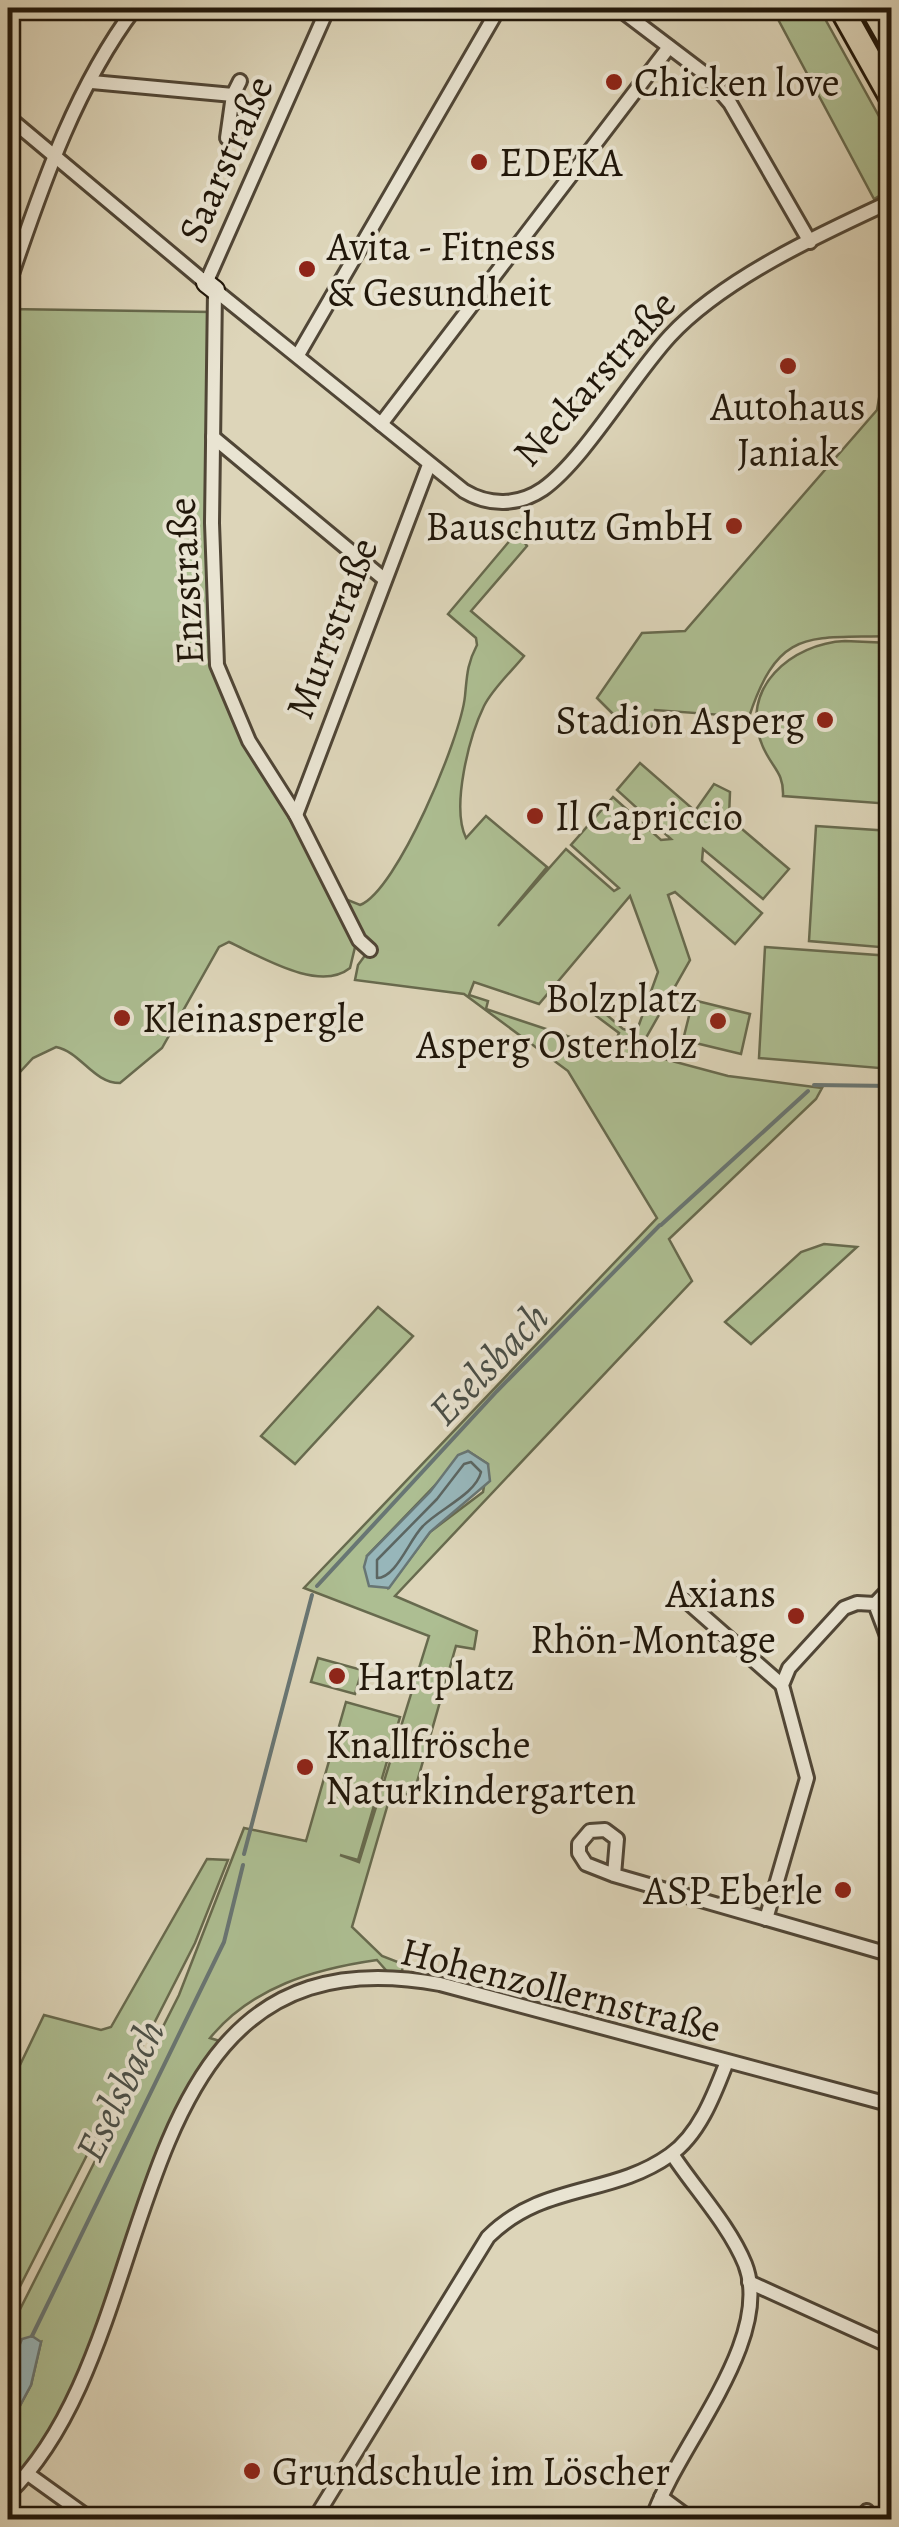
<svg xmlns="http://www.w3.org/2000/svg" width="899" height="2527" font-family="Alegreya,serif">
  <style>
    .green { fill: #adbe92; stroke: #676a4e; stroke-width: 2.5; fill-rule: evenodd }
    .water { fill: #97b6ba; stroke: #687674; stroke-width: 2.5 }
    .lines { fill: none; stroke-linecap: round; stroke-linejoin: round }
    .shore { stroke: #5c6662; stroke-width: 2.5 }
    .stream { stroke: #687674; stroke-width: 4 }
    .street-casing { stroke: #504636; stroke-width: 18 }
    .secondary-casing { stroke: #21170a; stroke-width: 22 }
    .highway-casing { stroke: #21170a; stroke-width: 28 }
    .street { stroke: #e9e4d2; stroke-width: 12 }
    .secondary { stroke: #e9e4d2; stroke-width: 18 }
    .highway { stroke: #ddd5b9; stroke-width: 22 }
    .poi-dot { fill: #8f2418; stroke: #e9e4d2; stroke-width: 4 }
    .labels { text-anchor: middle; stroke-width: 8; stroke-linejoin: round; paint-order: stroke }
    .poi-label { font-size: 40px; fill: #21170a; stroke: #e9e4d2; text-anchor: start }
    .street-label { font-size: 40px; fill: #21170a; stroke: #e9e4d2 }
    .water-label { font-size: 42px; font-style: italic; fill: #4a4f48; stroke: #e9e4d2 }
  </style>
  <rect width="100%" height="100%" fill="#ddd5b9"/>
  <filter id="stains"><feTurbulence type="fractalNoise" baseFrequency=".002" numOctaves="4"/><feColorMatrix values="0 0 0 0 .2 0 0 0 0 .09 0 0 0 0 .02 0 0 0 .5 -.17"/></filter>
  <radialGradient id="worn" r=".72"><stop offset=".6" stop-color="#630" stop-opacity="0"/><stop offset="1" stop-color="#630" stop-opacity=".3"/></radialGradient>
  <g class="green">
    <path d="M772,8H819L891,138V189L874,199Z"/>
    <path d="M8,309L213,312L220,675L296,815L355,947L350,968C319,993 260,956 229,942L219,947L162,1048L120,1083C93,1083 81,1052 56,1047L33,1058L8,1085Z"/>
    <path d="M891,329V636C809,639 779,626 749,717L655,710L652,731L624,725L597,698L642,633L685,631L877,410Z"/>
    <path d="M517,532L527,546L471,611L524,656C512,671 493,688 484,706C469,737 451,807 466,838L486,816L547,867L498,926L566,849L614,891L619,888L571,845L613,797L661,840L671,839L617,790L640,763L695,811L714,784L730,792L729,818L789,869L763,899L703,849L702,861L762,913L735,944L675,892L668,895L690,960L638,1052L728,1076L822,1088L816,1099L669,1239L692,1281L395,1596L477,1631L474,1649L456,1646L413,1796L392,1790L352,1927L382,1956L403,1964L401,1978L392,1977L377,1960C314,1969 252,1987 210,2038L226,2043L191,2088L87,2374L8,2494V2428L31,2385L41,2342L14,2355L8,2374V2333L179,1995L244,1828L306,1841L346,1702L400,1717L358,1860L340,1855L359,1862L429,1636L304,1588L657,1218L568,1071L464,994L355,980L358,965L369,950L338,896L360,905C397,891 461,737 465,696C467,676 467,664 477,645L476,638L448,614ZM630,896L658,972L636,1033L623,1029L593,1003L587,1009L619,1033L614,1044L591,1037L588,1043L486,1009L488,1001L469,995L474,982L539,1004ZM468,1451L488,1464L483,1492L430,1532L388,1588L367,1556Z"/>
    <path d="M845,641L891,643V804L783,796C784,772 772,768 763,747C737,688 793,643 845,641Z"/>
    <path d="M816,826L891,831V948L809,941Z"/>
    <path d="M765,947L891,956V1069L759,1058Z"/>
    <path d="M693,1000L750,1014L741,1054L683,1040Z"/>
    <path d="M824,1244L857,1247L751,1344L725,1322L801,1252Z"/>
    <path d="M378,1307L413,1336L295,1464L261,1436Z"/>
    <path d="M318,1658L362,1670L355,1694L311,1682Z"/>
    <path d="M207,1859L228,1860L195,1943L8,2310V2090L44,2015L101,2030L111,2027Z"/>
  </g>
  <g class="water">
    <path d="M468,1451L488,1464L490,1481L430,1532L389,1588L369,1586L364,1567L367,1556L430,1492L458,1455Z"/>
    <path d="M32,2336L41,2342L31,2385L8,2428V2374L22,2339Z"/>
  </g>
  <g class="lines">
    <path class="shore" d="M471,1462L481,1472C476,1494 439,1509 423,1526C409,1540 396,1578 377,1578V1560L437,1499L464,1464Z"/>
    <g class="stream">
      <path d="M814,1085L892,1086"/>
      <path d="M661,1225L808,1091"/>
      <path d="M317,1586L497,1391L660,1225"/>
      <path d="M244,1854L312,1595"/>
      <path d="M32,2336L224,1942L243,1865"/>
    </g>
    <defs>
      <g id="street">
        <path d="M618,8L705,74L730,103L810,242"/>
        <path d="M92,82L233,95L227,138"/>
        <path d="M233,95L240,81"/>
        <path d="M8,117L206,283L328,8"/>
        <path d="M8,268L13,271C44,180 77,85 135,8"/>
        <path d="M215,290L464,491C489,506 518,506 543,489C584,460 632,377 670,336C723,279 820,234 892,201"/>
        <path d="M215,290L212,523L217,665L249,741L296,815L359,940L370,950"/>
        <path d="M298,355L499,8"/>
        <path d="M381,424L669,47"/>
        <path d="M213,437L384,579"/>
        <path d="M296,815L429,465"/>
        <path d="M683,1598L782,1685"/>
        <path d="M875,1604L892,1586"/>
        <path d="M614,1875L617,1839L605,1830L590,1831L579,1844V1853L586,1864L614,1875L892,1955"/>
        <path d="M766,1919L807,1778L782,1685L789,1668L844,1608L857,1603L875,1604L892,1649"/>
        <path d="M749,2282L892,2347"/>
        <path d="M28,2474L92,2520"/>
        <path d="M8,2494C174,2335 109,1923 440,1984L892,2105"/>
        <path d="M661,2497L692,2520"/>
        <path d="M314,2520L488,2237C543,2182 611,2197 670,2155C699,2135 714,2095 726,2064"/>
        <path d="M652,2520C675,2448 775,2340 745,2264C729,2225 695,2189 672,2154"/>
        <path d="M860,2520L867,2511"/>
      </g>
      <path id="secondary" d="M206,283L215,290"/>
      <g id="highway">
        <path d="M841,8L892,99"/>
        <path d="M872,8L892,43"/>
      </g>
    </defs>
    <use href="#street" class="street-casing"/>
    <use href="#secondary" class="secondary-casing"/>
    <use href="#highway" class="highway-casing"/>
    <use href="#street" class="street"/>
    <use href="#secondary" class="secondary"/>
    <use href="#highway" class="highway"/>
  </g>
  <g class="poi-dot">
    <circle cx="614" cy="82" r="10"/>
    <circle cx="479" cy="162" r="10"/>
    <circle cx="307" cy="269" r="10"/>
    <circle cx="788" cy="366" r="10"/>
    <circle cx="734" cy="526" r="10"/>
    <circle cx="825" cy="720" r="10"/>
    <circle cx="535" cy="816" r="10"/>
    <circle cx="122" cy="1018" r="10"/>
    <circle cx="718" cy="1021" r="10"/>
    <circle cx="796" cy="1616" r="10"/>
    <circle cx="337" cy="1676" r="10"/>
    <circle cx="305" cy="1767" r="10"/>
    <circle cx="843" cy="1890" r="10"/>
    <circle cx="252" cy="2471" r="10"/>
  </g>
  <g class="labels">
    <g class="poi-label">
      <text x="634" y="96">Chicken love</text>
      <text x="499" y="176">EDEKA</text>
      <text x="327" y="260">Avita - Fitness<tspan x="327" dy="46">&amp; Gesundheit</tspan></text>
      <text x="788" y="420" text-anchor="middle">Autohaus<tspan x="788" dy="46">Janiak</tspan></text>
      <text x="714" y="540" text-anchor="end">Bauschutz GmbH</text>
      <text x="805" y="734" text-anchor="end">Stadion Asperg</text>
      <text x="555" y="830">Il Capriccio</text>
      <text x="698" y="1012" text-anchor="end">Bolzplatz<tspan x="698" dy="46">Asperg Osterholz</tspan></text>
      <text x="142" y="1032">Kleinaspergle</text>
      <text x="776" y="1607" text-anchor="end">Axians<tspan x="776" dy="46">Rhön-Montage</tspan></text>
      <text x="357" y="1690">Hartplatz</text>
      <text x="325" y="1758">Knallfrösche<tspan x="325" dy="46">Naturkindergarten</tspan></text>
      <text x="823" y="1904" text-anchor="end">ASP Eberle</text>
      <text x="272" y="2485">Grundschule im Löscher</text>
    </g>
    <g class="street-label">
      <text transform="translate(225 159) rotate(-66)" y="14">Saarstraße</text>
      <text transform="translate(594 378) rotate(-48)" y="14">Neckarstraße</text>
      <text transform="translate(185 581) rotate(-93)" y="14">Enzstraße</text>
      <text transform="translate(331 628) rotate(-69)" y="14">Murrstraße</text>
      <text transform="translate(561 1989) rotate(14)" y="14">Hohenzollernstraße</text>
    </g>
    <g class="water-label">
      <text transform="translate(488 1363) rotate(-46)" y="15">Eselsbach</text>
      <text transform="translate(119 2090) rotate(-64)" y="15">Eselsbach</text>
    </g>
  </g>
  <rect width="899" height="2527" fill="none" stroke="#ddd5b9" stroke-width="40"/>
  <rect x="10" y="10" width="879" height="2507" fill="none" stroke="#21170a" stroke-width="5"/>
  <rect x="20" y="20" width="859" height="2487" fill="none" stroke="#21170a" stroke-width="2.5"/>
  <rect width="100%" height="100%" filter="url(#stains)"/>
  <rect width="100%" height="100%" fill="url(#worn)"/>
</svg>
